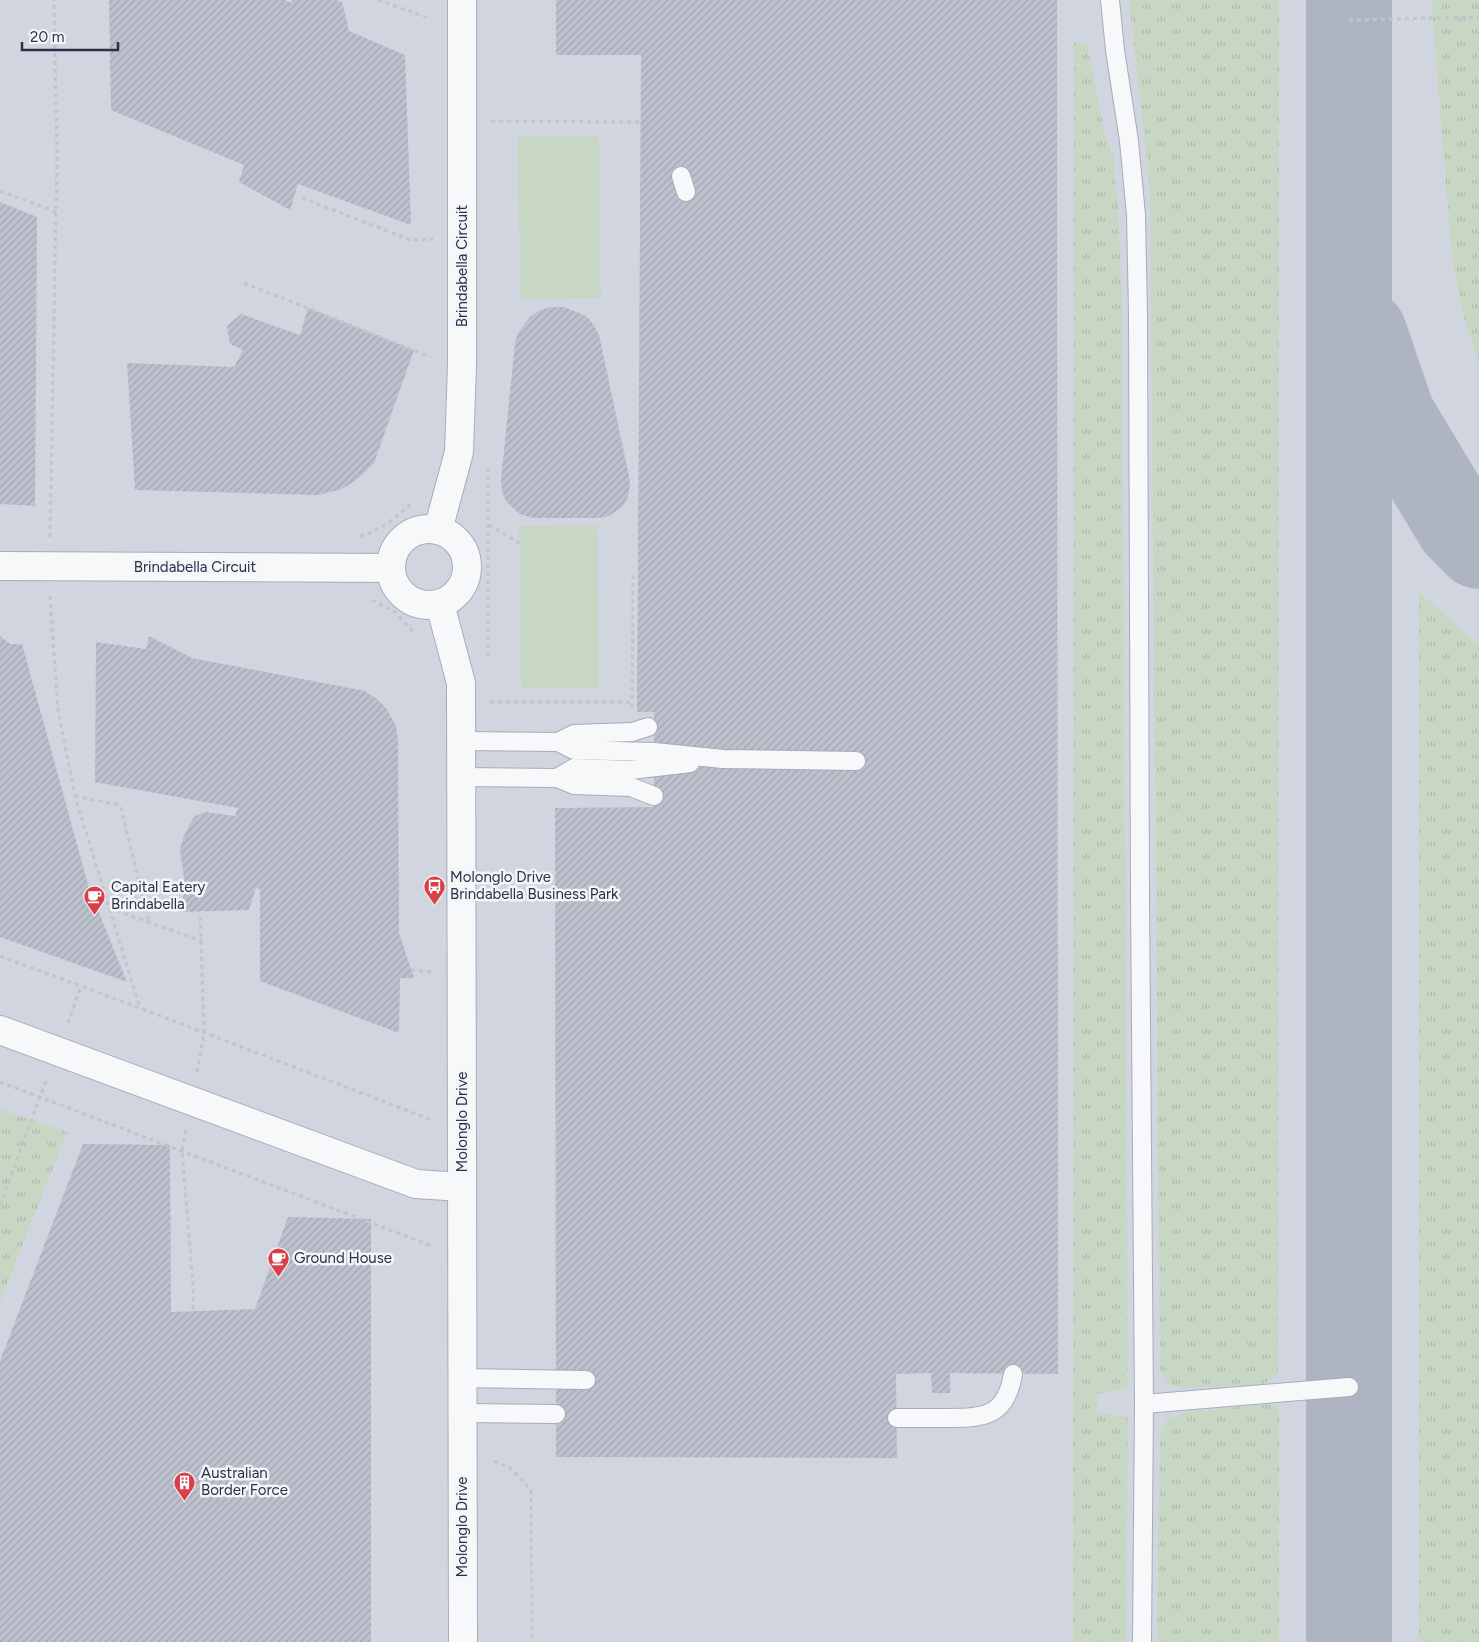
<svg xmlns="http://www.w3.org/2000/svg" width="1479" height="1642" font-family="Figtree,sans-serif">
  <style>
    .built { fill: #d1d5df }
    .grass { fill: url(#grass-tufts) }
    .garden { fill: #c7d7c4 }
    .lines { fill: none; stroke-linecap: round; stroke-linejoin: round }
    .taxiway { stroke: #afb4c2; stroke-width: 86 }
    .building { fill: url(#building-hatch) }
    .service-casing { stroke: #a7acb7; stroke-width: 20 }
    .minor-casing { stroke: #a7acb7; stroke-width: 30 }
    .path { stroke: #c1c4cb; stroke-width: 3; stroke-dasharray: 4 4; stroke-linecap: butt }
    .service { stroke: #f7f8fa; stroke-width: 18 }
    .minor { stroke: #f7f8fa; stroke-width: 28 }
    .labels { text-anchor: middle; stroke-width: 5; stroke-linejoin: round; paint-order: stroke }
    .street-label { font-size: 15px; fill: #293147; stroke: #f3f5f9 }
    .poi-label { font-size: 15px; fill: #293147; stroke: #f3f5f9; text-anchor: start }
  </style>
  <defs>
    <pattern id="grass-tufts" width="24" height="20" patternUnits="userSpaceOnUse" patternTransform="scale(1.25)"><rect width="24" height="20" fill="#c7d7c4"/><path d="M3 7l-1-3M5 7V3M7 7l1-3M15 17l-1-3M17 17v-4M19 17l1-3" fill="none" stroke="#abb9aa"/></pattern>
    <pattern id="building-hatch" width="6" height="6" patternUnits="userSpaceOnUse" patternTransform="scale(1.25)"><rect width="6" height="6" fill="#bdc1cd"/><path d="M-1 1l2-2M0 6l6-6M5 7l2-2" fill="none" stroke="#a2a6b1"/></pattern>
  </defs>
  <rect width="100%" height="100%" fill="#e3e6ec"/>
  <rect class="built" x="0" y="0" width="1479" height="1642"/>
  <g class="grass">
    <path d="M1129,0H1279L1278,1374L1262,1385L1180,1388L1167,1383L1160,1369L1150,187Z"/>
    <path d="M1431,0H1479V361L1464,318L1452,258Z"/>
    <path d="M1074,41L1087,44L1104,130L1114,161L1118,206L1122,299L1128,1388L1097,1394V1413L1128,1417L1126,1642H1073Z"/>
    <path d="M1419,592L1479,646V1642H1419Z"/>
    <path d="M0,1109L67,1132L0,1303Z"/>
    <path d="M1268,1404L1279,1408V1642H1157L1160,1435L1167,1419L1191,1412Z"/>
  </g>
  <g class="garden">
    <path d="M599,135L601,298L520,299L518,137Z"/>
    <path d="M597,525L599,688L521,689L519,526Z"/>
  </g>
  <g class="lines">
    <g class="taxiway">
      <path d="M1349,0V1642"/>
      <path d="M1364,333L1392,415L1458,525L1479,546"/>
    </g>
  </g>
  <g class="building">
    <path d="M109,0H284L292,3V0H336L342,2L349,31L405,55L411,225L298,184L290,210L239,182L244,165L111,110Z"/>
    <path d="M556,0H1057L1058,1374L950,1373V1393H932L931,1373L896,1374L897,1458L556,1457L555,808L654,807V712H637L641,55H556Z"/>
    <path d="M0,202L37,217L35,506L0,504Z"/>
    <path d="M551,307H564L586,316L593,324L599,335L629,476L630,486L628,497L623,506L609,516L599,518H533L520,514L513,508L506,501L502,491L501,480L515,343L518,333L530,317L540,310Z"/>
    <path d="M308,308L414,350L374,463L359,478L342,489L318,495L135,490L127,363L234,367L243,350L230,344L227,326L241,314L300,335Z"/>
    <path d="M0,636L10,644H22L89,888L127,982L0,937Z"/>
    <path d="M149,636L192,658L365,691L377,699L386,708L396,726L398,740L399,933L414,978H400L399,1033L260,981V889L256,888L249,910L179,912L183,899L185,885L180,850L183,838L190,824L195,816L206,812L235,816L238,808L95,782L96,642L146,649Z"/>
    <path d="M83,1144L170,1145L171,1312L255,1309L288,1217L371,1219V1642H0V1361Z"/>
  </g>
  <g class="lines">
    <defs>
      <g id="service">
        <path d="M1110,0L1115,50L1129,141L1136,215L1138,313L1140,899L1144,1404L1142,1642"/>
        <path d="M681,176L686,192"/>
        <path d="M461,741L558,742L574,734L632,732L648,727"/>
        <path d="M558,742L574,750L654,752L723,759L856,761"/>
        <path d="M461,777L557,778L574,768L631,770L690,763"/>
        <path d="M557,778L574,785L631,787L654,796"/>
        <path d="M462,1378L586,1380"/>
        <path d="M1144,1404L1349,1387"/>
        <path d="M462,1413L556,1414"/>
        <path d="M897,1418C914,1418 931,1418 948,1418C985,1418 1006,1416 1013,1374"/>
      </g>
      <g id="minor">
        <circle cx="429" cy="567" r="38"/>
        <path d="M438,530L459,452L462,365V0"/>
        <path d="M0,566L391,568"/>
        <path d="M440,604L461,683L463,1642"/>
        <path d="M0,1030L416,1184L462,1187"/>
      </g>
    </defs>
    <use href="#service" class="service-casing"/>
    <use href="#minor" class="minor-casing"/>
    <g class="path">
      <path d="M378,0L431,19"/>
      <path d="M1349,20L1479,17"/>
      <path d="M491,121L641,122"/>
      <path d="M0,191L56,212"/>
      <path d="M302,198L411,240L433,239"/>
      <path d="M244,283L431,357"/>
      <path d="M488,468V659"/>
      <path d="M489,525L519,543"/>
      <path d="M360,536C380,531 398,516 413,502"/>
      <path d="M50,537L57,158L54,0"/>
      <path d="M50,596L58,710L75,796L140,1008"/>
      <path d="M372,600L395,612L415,634"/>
      <path d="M490,702H632"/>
      <path d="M632,707L633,574"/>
      <path d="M75,796L120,805L149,922"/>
      <path d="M109,908L202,941"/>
      <path d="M0,956L140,1008L432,1120"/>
      <path d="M411,970L433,972"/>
      <path d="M68,1023L81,986"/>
      <path d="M197,1072L204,1033L200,912"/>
      <path d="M0,1082L432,1246"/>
      <path d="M186,1130L182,1151L193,1284V1311"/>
      <path d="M0,1205L47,1078"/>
      <path d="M494,1461L512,1469L531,1490L532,1642"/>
    </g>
    <use href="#service" class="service"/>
    <use href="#minor" class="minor"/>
  </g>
  <defs>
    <symbol id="bus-pin" viewBox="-11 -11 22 30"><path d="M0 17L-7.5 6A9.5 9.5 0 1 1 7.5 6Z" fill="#da3f48" stroke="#f3f5f9"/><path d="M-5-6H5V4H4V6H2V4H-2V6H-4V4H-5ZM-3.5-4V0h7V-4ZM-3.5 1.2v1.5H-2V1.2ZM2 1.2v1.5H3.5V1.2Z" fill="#fff"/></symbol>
    <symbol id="cafe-pin" viewBox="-11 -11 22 30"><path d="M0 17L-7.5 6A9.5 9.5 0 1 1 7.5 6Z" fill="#da3f48" stroke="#f3f5f9"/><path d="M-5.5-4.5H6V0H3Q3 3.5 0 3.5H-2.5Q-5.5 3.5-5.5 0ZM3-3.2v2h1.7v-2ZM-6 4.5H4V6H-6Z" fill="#fff"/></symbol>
    <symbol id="building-pin" viewBox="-11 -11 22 30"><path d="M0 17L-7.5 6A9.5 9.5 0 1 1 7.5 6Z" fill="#da3f48" stroke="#f3f5f9"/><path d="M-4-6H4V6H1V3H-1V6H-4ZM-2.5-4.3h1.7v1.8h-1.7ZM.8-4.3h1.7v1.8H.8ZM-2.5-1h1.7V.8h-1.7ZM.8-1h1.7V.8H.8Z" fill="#fff"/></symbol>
  </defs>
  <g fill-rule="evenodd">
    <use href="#bus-pin" x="422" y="874" width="25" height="34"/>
    <use href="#cafe-pin" x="82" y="884" width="25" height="34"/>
    <use href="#cafe-pin" x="266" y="1246" width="25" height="34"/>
    <use href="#building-pin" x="172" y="1470" width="25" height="34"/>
  </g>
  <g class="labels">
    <g class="street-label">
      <text transform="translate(462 266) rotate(-90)" y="5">Brindabella Circuit</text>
      <text x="195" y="572">Brindabella Circuit</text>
      <text transform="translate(462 1122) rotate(-90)" y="5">Molonglo Drive</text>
      <text transform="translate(462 1527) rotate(-90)" y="5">Molonglo Drive</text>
    </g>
    <g class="poi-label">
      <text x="450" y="882">Molonglo Drive<tspan x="450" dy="17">Brindabella Business Park</tspan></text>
      <text x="111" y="892">Capital Eatery<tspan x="111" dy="17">Brindabella</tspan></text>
      <text x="294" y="1263">Ground House</text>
      <text x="201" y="1478">Australian<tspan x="201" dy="17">Border Force</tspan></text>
    </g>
  </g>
  <path d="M22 42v8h96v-8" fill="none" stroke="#293147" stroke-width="2.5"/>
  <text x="30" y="42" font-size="15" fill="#293147" stroke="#f3f5f9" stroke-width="4" paint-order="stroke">20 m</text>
</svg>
